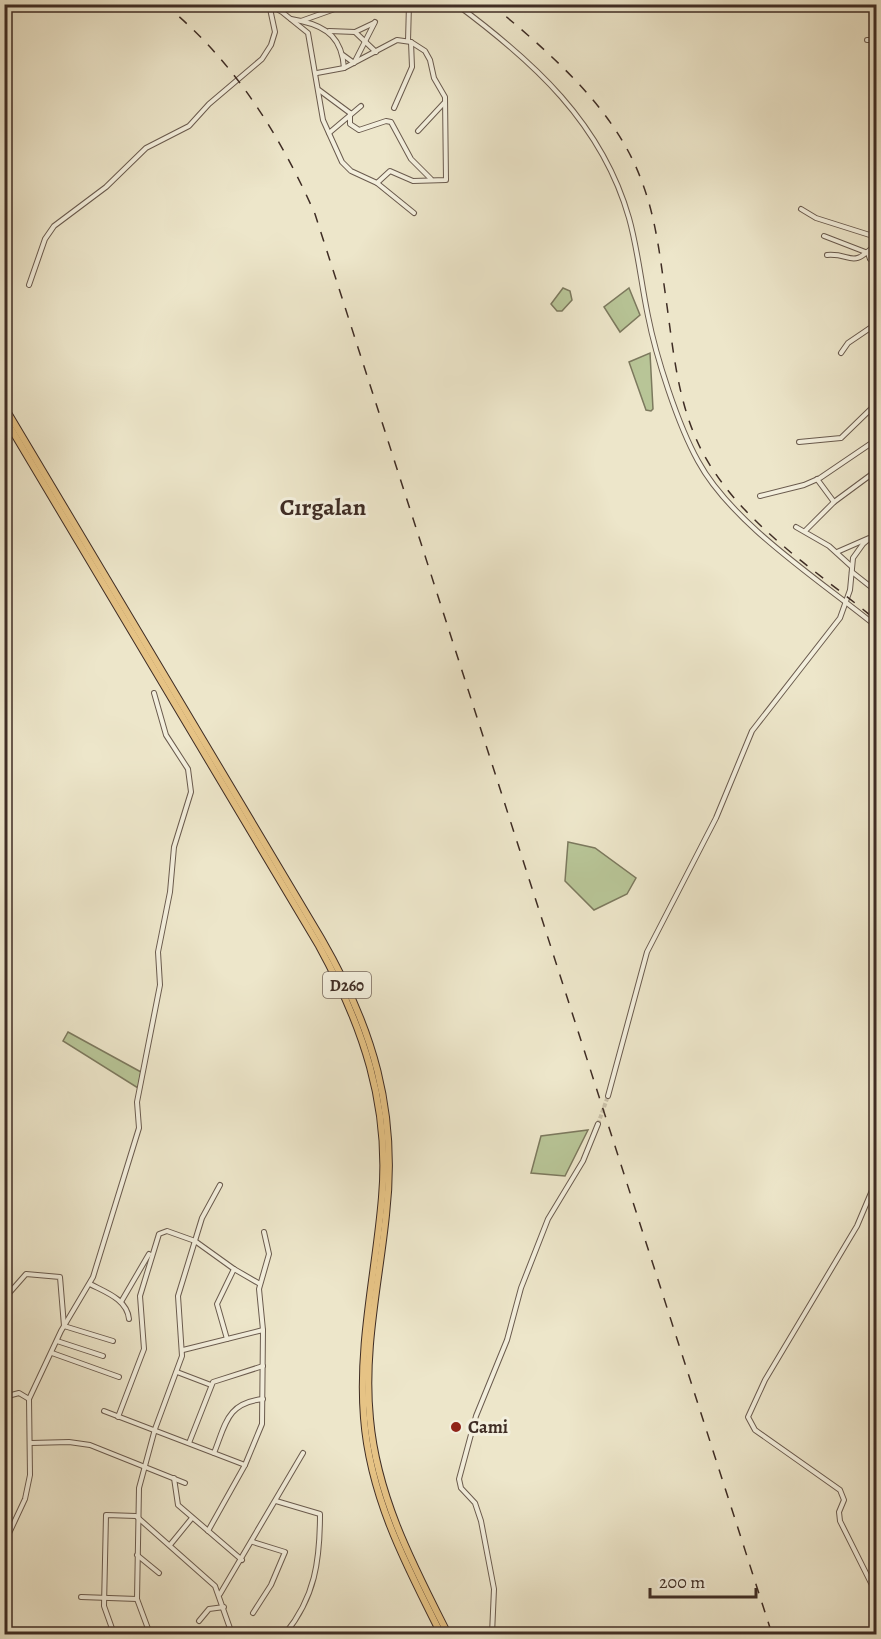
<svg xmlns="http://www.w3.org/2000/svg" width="881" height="1639" font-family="Alegreya,serif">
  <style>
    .green { fill: #b8c597; stroke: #7c795e; stroke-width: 1.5 }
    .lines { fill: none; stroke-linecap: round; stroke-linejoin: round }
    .minor-tunnel { stroke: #cac1a9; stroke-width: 4; stroke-dasharray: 4 2; stroke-linecap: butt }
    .minor-casing { stroke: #6a5b4e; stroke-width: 6 }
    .highway-casing { stroke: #3f2d25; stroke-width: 8 }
    .minor { stroke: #f3efdd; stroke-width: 4 }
    .highway { stroke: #e6c385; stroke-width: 6 }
    .rail { stroke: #3f2d25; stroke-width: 1.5; stroke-dasharray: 10 10; stroke-linecap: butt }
    .poi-dot { fill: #8f2418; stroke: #f3efdd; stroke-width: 2 }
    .labels { text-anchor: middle; stroke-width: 6; stroke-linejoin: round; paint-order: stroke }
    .shield { fill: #f3efdd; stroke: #75675c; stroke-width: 1.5 }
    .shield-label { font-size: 16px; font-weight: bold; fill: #3f2d25 }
    .poi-label { font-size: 18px; font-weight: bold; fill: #3f2d25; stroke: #f3efdd; text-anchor: start }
    .district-label { font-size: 24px; font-weight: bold; fill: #3f2d25; stroke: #f3efdd }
  </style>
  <rect width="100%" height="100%" fill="#ede6ca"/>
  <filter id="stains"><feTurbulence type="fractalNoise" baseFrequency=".00333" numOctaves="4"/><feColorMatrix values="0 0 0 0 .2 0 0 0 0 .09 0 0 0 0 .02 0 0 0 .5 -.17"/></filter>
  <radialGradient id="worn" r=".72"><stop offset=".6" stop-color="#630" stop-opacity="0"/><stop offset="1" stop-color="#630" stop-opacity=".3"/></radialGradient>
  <g class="green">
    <path d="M563,288L570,291L572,300L562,311H557L551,304Z"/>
    <path d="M629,288L640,315L620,332L604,307Z"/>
    <path d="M650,353L653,409L651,411L646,410L629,362Z"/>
    <path d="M568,842L595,848L636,878L627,894L594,910L565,881Z"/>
    <path d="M68,1032L141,1072L138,1088L63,1041Z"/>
    <path d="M588,1130L565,1176L531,1173L541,1136Z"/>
  </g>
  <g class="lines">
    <path class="minor-tunnel" d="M598,1124L608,1096"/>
    <defs>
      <g id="minor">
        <path d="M401,4L402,9"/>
        <path d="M456,4C533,61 602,123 629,218C638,250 641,283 648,316C656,357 678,425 698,461C732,524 821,581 876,626"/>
        <path d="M270,5L282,12L308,33L323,120L342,162L351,171L377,183L414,213"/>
        <path d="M291,19L301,21L343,6L380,8"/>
        <path d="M301,21C328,27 342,39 344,68"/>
        <path d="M329,31L355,32L376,52"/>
        <path d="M355,32L374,23"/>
        <path d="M867,40H876"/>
        <path d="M408,41L409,4"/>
        <path d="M343,55L354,63L375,22"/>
        <path d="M317,73L344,68L397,40L411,42L425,51L430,60L434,78L445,97L446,180L413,181L390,171L377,183"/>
        <path d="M319,90L350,113"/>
        <path d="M394,108L412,67L411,42"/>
        <path d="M350,113V124L359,130L386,121L391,122L411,159L431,179"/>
        <path d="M418,131L444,103"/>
        <path d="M329,133L361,106"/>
        <path d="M801,209L816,218L876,237"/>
        <path d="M824,236L868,253L870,259L876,262"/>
        <path d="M827,255C853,253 850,270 876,244"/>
        <path d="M29,285L45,239L54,226L106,187L146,148L189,126L209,104L262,59L271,45L275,32L269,4"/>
        <path d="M841,353L848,343L876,324"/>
        <path d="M799,442L841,438L876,404"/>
        <path d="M817,479L834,502"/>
        <path d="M760,496L804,485L820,478L876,440"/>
        <path d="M796,527L829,546L851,566"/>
        <path d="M805,531L834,502L876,471"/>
        <path d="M837,552L869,538"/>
        <path d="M852,572L876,591"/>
        <path d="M608,1096L647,952L716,818L752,731L840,618L850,590L853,558L863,544L876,533"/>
        <path d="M876,1181L857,1226L765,1380L748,1417L755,1430L840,1490L844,1500L839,1512L840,1521L876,1593"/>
        <path d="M90,1284C105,1292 127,1299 129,1319"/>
        <path d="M4,1299L26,1274L60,1277L64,1326L113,1341"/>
        <path d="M121,1302L149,1254"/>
        <path d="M227,1339L217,1304L234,1269"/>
        <path d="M57,1341L103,1356"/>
        <path d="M183,1350L263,1330"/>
        <path d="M52,1353L119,1377"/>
        <path d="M177,1372L211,1385"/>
        <path d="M4,1397L19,1393L29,1399"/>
        <path d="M104,1411L245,1465"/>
        <path d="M118,1417L144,1349L140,1296L159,1234L167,1231L195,1241L234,1269L260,1284"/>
        <path d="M31,1443L69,1442L90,1445L185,1483"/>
        <path d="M189,1443L213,1382L263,1366"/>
        <path d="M214,1453C226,1423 227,1403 263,1399"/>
        <path d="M174,1478L178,1505L242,1560"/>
        <path d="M276,1501L320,1514C320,1561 315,1597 285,1634"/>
        <path d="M208,1531L245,1465L262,1424L263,1330L259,1289L269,1254L264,1232"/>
        <path d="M4,1544L25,1499L30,1475L29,1399L61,1331L93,1277L139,1128L137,1102L160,985L158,952L170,892L174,847L191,792L188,769L166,735L154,693"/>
        <path d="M170,1545L192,1518"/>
        <path d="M137,1555L159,1573"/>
        <path d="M220,1594L303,1453"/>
        <path d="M81,1597L137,1599"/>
        <path d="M253,1613L271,1585L285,1552L253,1542"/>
        <path d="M199,1621L209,1609L224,1607"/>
        <path d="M114,1634L104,1606L106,1515L136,1516L215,1586L232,1634"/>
        <path d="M150,1634L137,1599L139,1488L155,1429L182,1356L178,1296L202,1218L220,1185"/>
        <path d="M492,1634L494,1589L481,1521L475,1503L461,1488L459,1479L476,1416L507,1340L521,1288L548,1219L583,1161L598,1124"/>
      </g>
      <g id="highway">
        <path d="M4,406L321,938C373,1028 398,1111 386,1215C379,1283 363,1350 370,1419C377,1497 413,1565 448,1634"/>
        <path d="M4,417L319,946C363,1026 390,1105 382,1197C376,1271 358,1343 364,1418C370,1497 406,1565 441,1634"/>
      </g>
    </defs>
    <use href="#minor" class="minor-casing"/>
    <use href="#highway" class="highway-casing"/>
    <use href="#minor" class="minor"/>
    <use href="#highway" class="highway"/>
    <g class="rail">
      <path d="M164,4C233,59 280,135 315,214L772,1634"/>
      <path d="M491,4C549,52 616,109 642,182C657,221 661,265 667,306C674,357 679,409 704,455C743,525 816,570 876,620"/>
    </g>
  </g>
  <circle class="poi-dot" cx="456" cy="1427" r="6"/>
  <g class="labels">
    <rect class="shield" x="323" y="972" width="48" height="26" rx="4.5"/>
    <g class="shield-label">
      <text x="347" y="991">D260</text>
    </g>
    <g class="poi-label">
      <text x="468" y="1433">Cami</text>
    </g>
    <g class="district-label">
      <text x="323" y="515">Cırgalan</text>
    </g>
  </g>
  <rect width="881" height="1639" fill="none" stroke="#ede6ca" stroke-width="24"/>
  <rect x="6" y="6" width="869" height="1627" fill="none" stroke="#3f2d25" stroke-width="3"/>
  <rect x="12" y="12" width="857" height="1615" fill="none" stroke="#3f2d25" stroke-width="1.5"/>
  <path d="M650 1588v9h106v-9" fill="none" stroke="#3f2d25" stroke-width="3"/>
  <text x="659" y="1588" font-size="18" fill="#3f2d25" stroke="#f3efdd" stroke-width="4.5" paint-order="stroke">200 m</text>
  <rect width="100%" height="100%" filter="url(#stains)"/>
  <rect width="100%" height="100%" fill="url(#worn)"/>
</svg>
